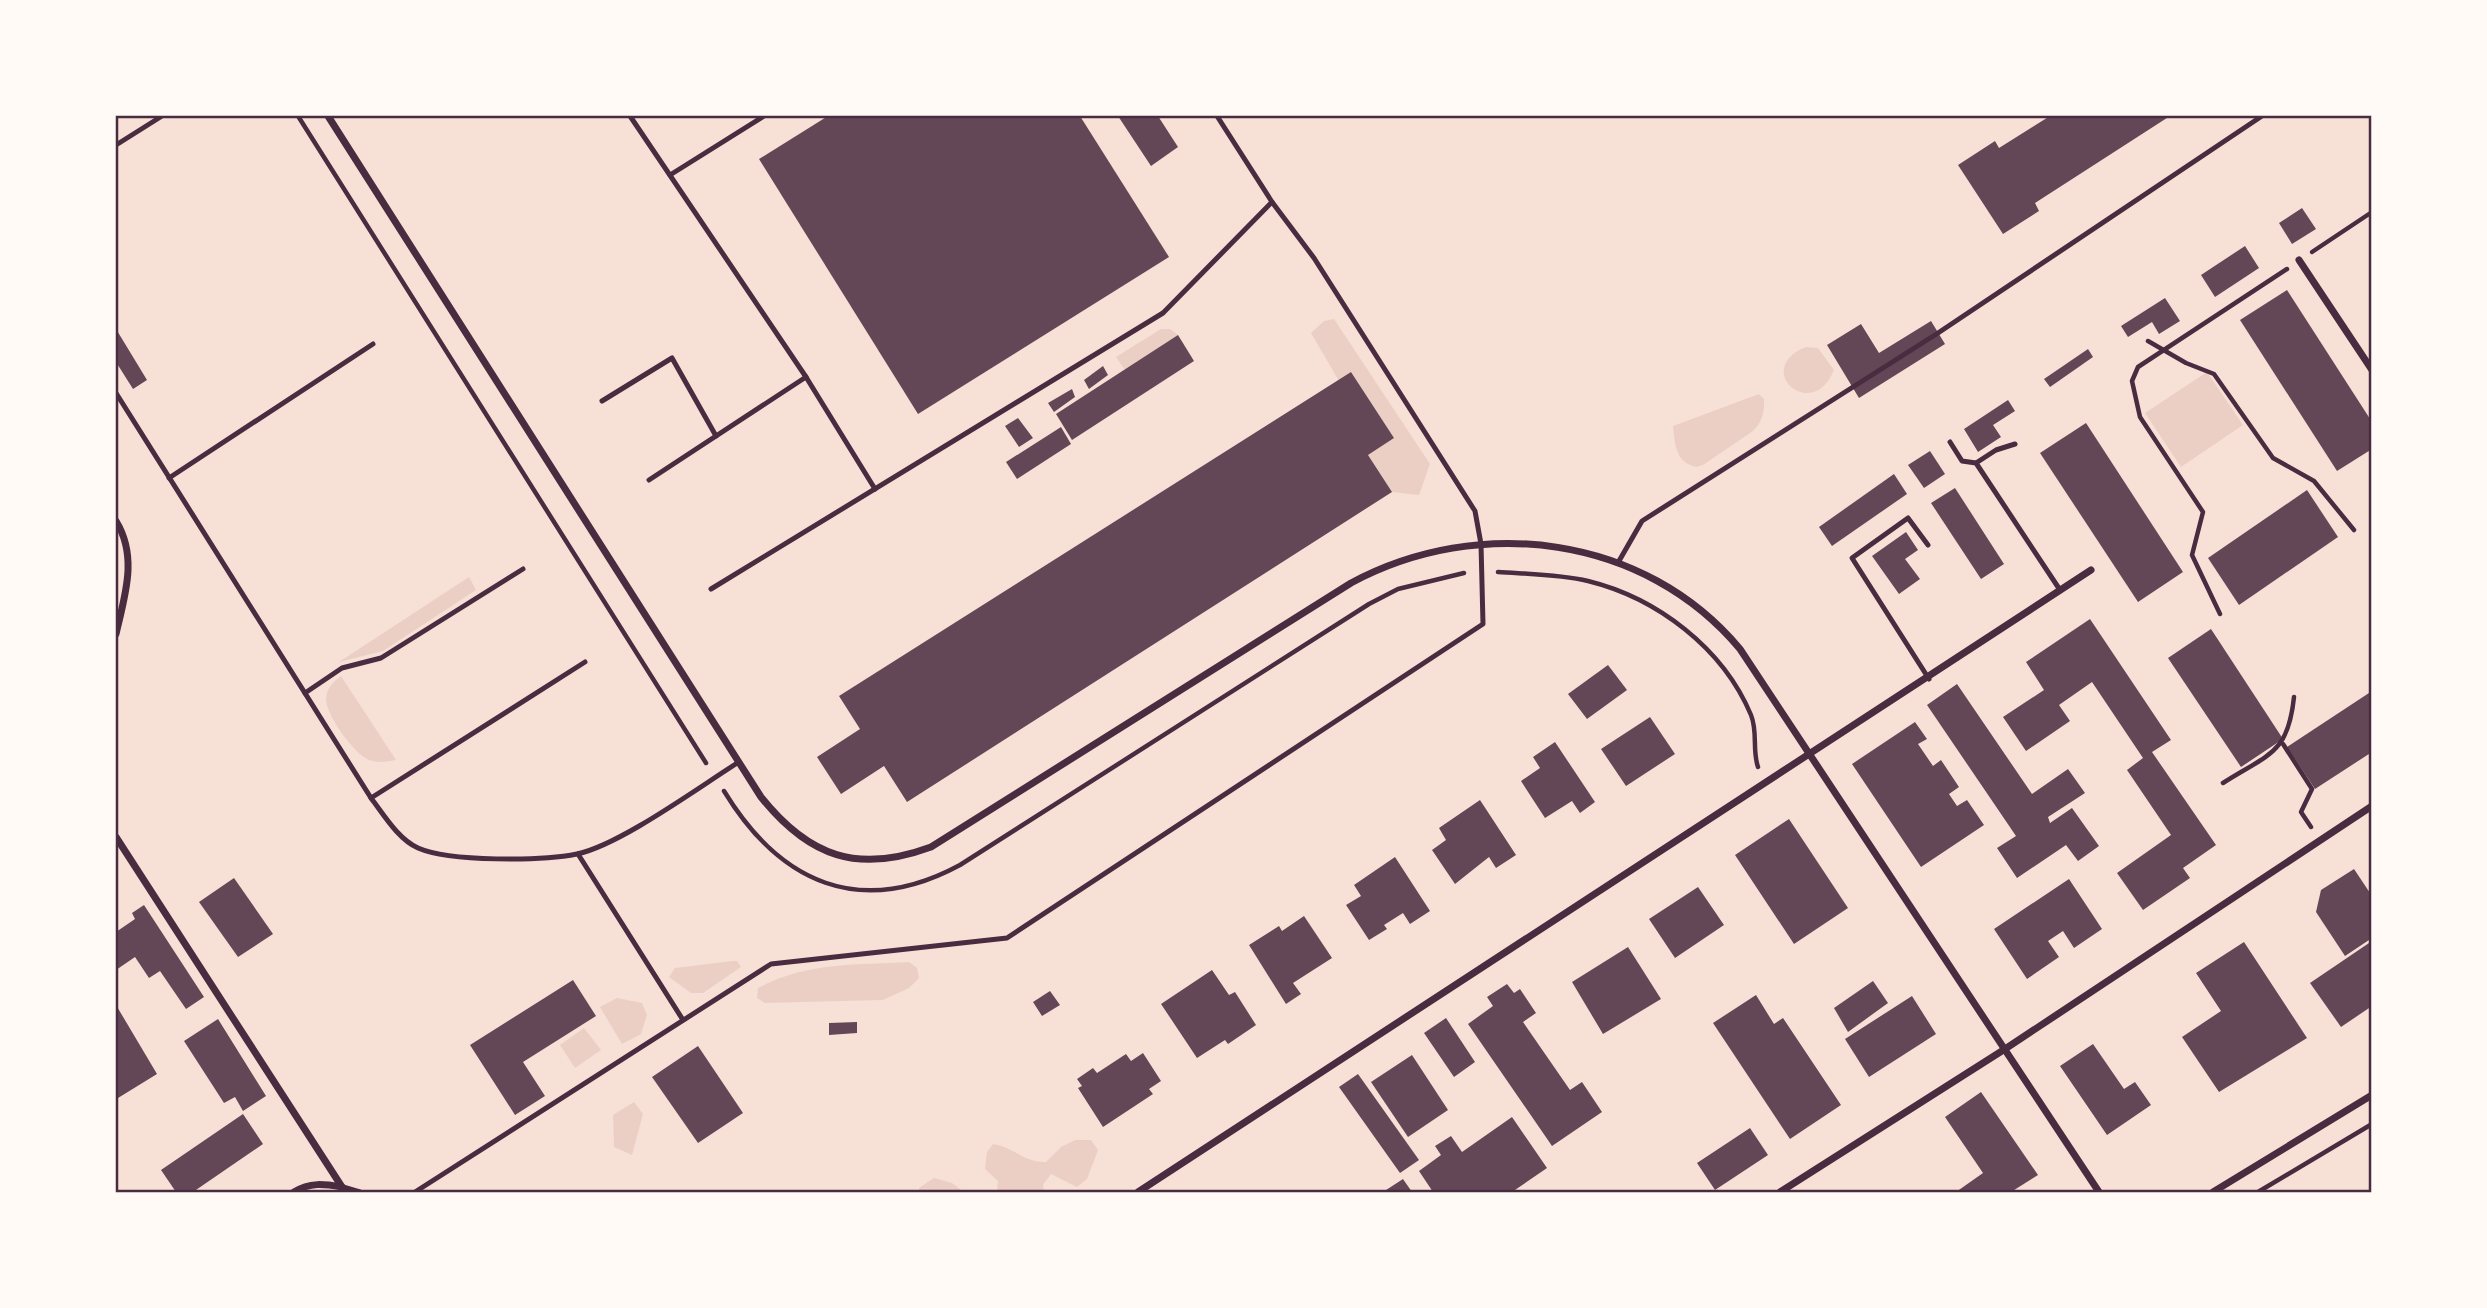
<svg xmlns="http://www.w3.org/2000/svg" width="2487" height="1308" font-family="'Space Grotesk',sans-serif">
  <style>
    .green { fill: #ebcfc5 }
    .building { fill: #644757 }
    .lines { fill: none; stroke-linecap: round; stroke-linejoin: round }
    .path { stroke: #4a2c40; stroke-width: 4.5 }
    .service { stroke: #4a2c40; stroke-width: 5 }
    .minor { stroke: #4a2c40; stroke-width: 7 }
    .neatline { fill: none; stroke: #4a2c40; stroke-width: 2.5 }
  </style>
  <rect width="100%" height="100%" fill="#f7e1d7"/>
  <g class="green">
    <path d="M1334,319L1430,464L1419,495L1392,492L1368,455L1394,438L1351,372L1339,381L1311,333L1324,321Z"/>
    <path d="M1161,329H1170L1178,335L1125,370L1116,357Z"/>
    <path d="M1806,347L1818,348L1834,370C1812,424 1751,369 1806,347Z"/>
    <path d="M2207,372L2243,425L2181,467L2145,413Z"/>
    <path d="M1759,394L1764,399C1765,412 1762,422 1753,431L1703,465L1696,467C1675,462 1675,444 1673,426Z"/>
    <path d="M469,577L476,590L383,651L339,662Z"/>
    <path d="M341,676L396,760C386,762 378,763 369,760C354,754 325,714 326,698C327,688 333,682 341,676Z"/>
    <path d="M732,961H737L741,967L703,993H691L669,977L675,968Z"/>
    <path d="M909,962L917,968L919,978L909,988L883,1000L765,1003L757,998L758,988C806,962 856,965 909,962Z"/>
    <path d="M617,998L642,1003L647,1015L641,1034L622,1044L600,1007Z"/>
    <path d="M584,1028L601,1050L575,1068L560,1045Z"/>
    <path d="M634,1102L643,1114L632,1155L614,1147L613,1115Z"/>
    <path d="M1075,1140H1091L1098,1150L1087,1179L1077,1187L1051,1174L1043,1185L1044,1192H997L998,1181L985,1169L987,1152L993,1144C1014,1147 1024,1163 1046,1162L1061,1147Z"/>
    <path d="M934,1178L952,1183L964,1192H919V1188Z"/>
  </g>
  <g class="building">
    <path d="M828,116H1080L1169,257L918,414L759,159Z"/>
    <path d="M1118,116H1158L1178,147L1151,166Z"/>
    <path d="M2050,116H2170L2035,203L2039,211L2003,234L1958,165L1995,141L1999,148Z"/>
    <path d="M2302,208L2316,229L2292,244L2279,223Z"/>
    <path d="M2245,246L2259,268L2215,297L2201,275Z"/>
    <path d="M2287,290L2372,422V449L2337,471L2240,320Z"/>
    <path d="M2165,298L2180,321L2159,334L2152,322L2128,337L2121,326Z"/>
    <path d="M1931,321L1945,344L1859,398L1827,345L1861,324L1879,353Z"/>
    <path d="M116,329L147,380L133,389L116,362Z"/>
    <path d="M1178,335L1194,361L1072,440L1056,414Z"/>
    <path d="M2088,349L2093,357L2050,387L2044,379Z"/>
    <path d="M1103,366L1108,375L1089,389L1084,380Z"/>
    <path d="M1351,372L1394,438L1368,455L1392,492L907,802L884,766L841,794L817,757L860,729L839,696Z"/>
    <path d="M1072,389L1075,397L1054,412L1048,403Z"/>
    <path d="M2008,400L2015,411L1993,425L2001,437L1978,452L1964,429Z"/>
    <path d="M1018,418L1033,438L1019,447L1005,426Z"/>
    <path d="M2086,423L2183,572L2138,602L2040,453Z"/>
    <path d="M1061,427L1071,444L1017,479L1006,462Z"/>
    <path d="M1930,451L1945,474L1924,488L1908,465Z"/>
    <path d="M1894,474L1907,494L1832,546L1819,527Z"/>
    <path d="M1955,488L2004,564L1981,579L1931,503Z"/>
    <path d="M2307,490L2338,537L2239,605L2208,558Z"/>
    <path d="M1906,532L1918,550L1905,559L1920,579L1899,594L1872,556Z"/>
    <path d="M2090,619L2171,740L2152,752L2216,845L2183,868L2190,878L2143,910L2117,873L2171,835L2127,770L2143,758L2092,682L2059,705L2070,721L2026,751L2003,717L2044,690L2026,662Z"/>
    <path d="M2211,629L2283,739L2241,767L2168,658Z"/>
    <path d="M1608,665L1627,690L1587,719L1568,694Z"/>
    <path d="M1957,684L2032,794L2068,769L2085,793L2048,817L2050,823L2072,808L2099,846L2078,861L2066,845L2017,878L1997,848L2016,836L1927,705Z"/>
    <path d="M2372,691V752L2315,789L2287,747Z"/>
    <path d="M1650,717L1675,754L1626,786L1601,749Z"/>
    <path d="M1915,722L1927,739L1918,744L1933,766L1941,760L1959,787L1949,794L1957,806L1967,800L1984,825L1921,867L1852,764Z"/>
    <path d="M1555,742L1595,802L1580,813L1572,801L1545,818L1521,781L1540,768L1533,757Z"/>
    <path d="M1480,800L1516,855L1496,868L1489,857L1455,884L1432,850L1446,840L1439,828Z"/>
    <path d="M1789,819L1848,908L1794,944L1735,855Z"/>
    <path d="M1395,857L1430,911L1410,924L1403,913L1384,925L1387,929L1369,940L1346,905L1361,896L1354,885Z"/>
    <path d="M2354,869L2372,896V938L2345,956L2316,912L2321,890Z"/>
    <path d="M234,878L273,934L238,957L199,902Z"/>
    <path d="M2069,879L2102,929L2074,948L2063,931L2048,941L2059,957L2027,979L1994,929Z"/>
    <path d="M1698,887L1724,925L1675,958L1649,919Z"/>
    <path d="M144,905L204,997L186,1009L160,971L149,978L135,957L116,970V932L135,919L132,913Z"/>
    <path d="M1304,916L1332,958L1293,983L1301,994L1286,1004L1249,945L1279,926L1282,931Z"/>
    <path d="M2372,941V1006L2341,1027L2310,983Z"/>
    <path d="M2244,942L2307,1038L2219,1092L2182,1037L2221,1011L2196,973Z"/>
    <path d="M1628,947L1661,999L1603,1034L1572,982Z"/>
    <path d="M1212,970L1229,995L1235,992L1256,1025L1228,1044L1225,1040L1197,1058L1161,1004Z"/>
    <path d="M573,980L596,1016L523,1062L545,1096L515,1115L470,1045Z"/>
    <path d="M1873,981L1888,1003L1848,1032L1834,1008Z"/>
    <path d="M1507,984L1514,993L1520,989L1536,1013L1523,1022L1570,1090L1582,1082L1602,1112L1552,1146L1468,1024L1493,1006L1487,997Z"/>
    <path d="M1050,991L1060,1005L1042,1016L1033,1002Z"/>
    <path d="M1756,995L1774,1024L1783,1018L1841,1105L1790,1139L1713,1023Z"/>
    <path d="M1912,996L1936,1034L1869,1077L1845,1039Z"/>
    <path d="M116,1005L157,1074L118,1098L116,1094Z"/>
    <path d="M1446,1018L1475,1062L1454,1077L1424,1033Z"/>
    <path d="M218,1019L266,1096L243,1111L235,1097L224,1103L184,1041Z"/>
    <path d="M857,1022V1033L829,1035V1023Z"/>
    <path d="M2093,1044L2124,1089L2135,1082L2151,1105L2107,1135L2060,1066Z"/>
    <path d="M698,1046L743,1113L698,1143L652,1077Z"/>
    <path d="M1143,1053L1161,1081L1149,1089L1153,1094L1103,1127L1078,1088L1082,1086L1077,1079L1093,1068L1097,1073L1126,1054L1131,1061Z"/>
    <path d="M1412,1055L1448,1110L1408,1137L1371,1082Z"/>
    <path d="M1358,1074L1419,1160L1400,1173L1339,1087Z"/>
    <path d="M1981,1092L2038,1175L2011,1192H1956L1983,1173L1945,1117Z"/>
    <path d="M243,1114L263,1144L193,1192H176L161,1170Z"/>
    <path d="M1512,1117L1547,1168L1512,1192H1433L1419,1171L1441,1155L1435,1146L1451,1136L1462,1152Z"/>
    <path d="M1750,1128L1768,1155L1715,1190L1697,1163Z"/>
    <path d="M1403,1179L1412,1192H1383Z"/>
  </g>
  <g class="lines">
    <g class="path">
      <path d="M298,116L706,763"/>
      <path d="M2312,252L2372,212"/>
      <path d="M2148,341L2186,363L2214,374L2273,458L2314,481L2354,530"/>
      <path d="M1498,572C1527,574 1559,574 1588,581C1657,598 1723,648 1751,715C1758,732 1752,750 1758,767"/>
      <path d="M2220,614L2192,555L2203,512L2140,417L2132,381L2138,367L2287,269"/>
      <path d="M2283,744L2312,789L2301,812L2311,827"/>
      <path d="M2223,783C2268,754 2288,755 2294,697"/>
      <path d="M724,791C780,883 860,919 960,865L1369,604L1398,589L1464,573"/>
      <path d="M2258,1192L2372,1124"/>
    </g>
    <g class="service">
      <path d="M630,116L806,377"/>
      <path d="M116,145L162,116"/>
      <path d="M670,175L764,116"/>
      <path d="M116,393L371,798C384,815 398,839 418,848C450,862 542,861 577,854C620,845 699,787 739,762"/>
      <path d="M602,401L672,358L716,436"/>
      <path d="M1950,442L1962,461L1976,463L2060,590"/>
      <path d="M1976,463L1996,450L2015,444"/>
      <path d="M169,478L373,344"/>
      <path d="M649,480L806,377L875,489"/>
      <path d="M1928,545L1908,518L1852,558L1929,679"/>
      <path d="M1619,561L1642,521L1938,333L2262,116"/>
      <path d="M711,589L1163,313L1272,202"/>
      <path d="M305,693L342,668L381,658L523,569"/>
      <path d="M371,798L585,662"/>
      <path d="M578,854L683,1020"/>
      <path d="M343,1187L360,1192"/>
      <path d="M415,1192L771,964L1007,938L1483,624L1481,544L1475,511L1314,258L1272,202L1217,116"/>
    </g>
    <g class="minor">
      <path d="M328,116L761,797C809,857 858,874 931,847L1351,583C1479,514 1645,535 1740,649L2099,1192"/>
      <path d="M2299,260L2372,370"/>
      <path d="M116,521C138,557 125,595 116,634"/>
      <path d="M116,837L342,1187"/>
      <path d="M294,1192C310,1182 324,1184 342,1187L345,1192"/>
      <path d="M1138,1192L2091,570"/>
      <path d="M1780,1192L2005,1049L2372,806"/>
      <path d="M2213,1192L2372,1095"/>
    </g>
  </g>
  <rect width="2487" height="1308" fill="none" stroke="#fffaf5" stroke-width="234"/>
  <rect x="117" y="117" width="2253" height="1074" class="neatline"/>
</svg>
